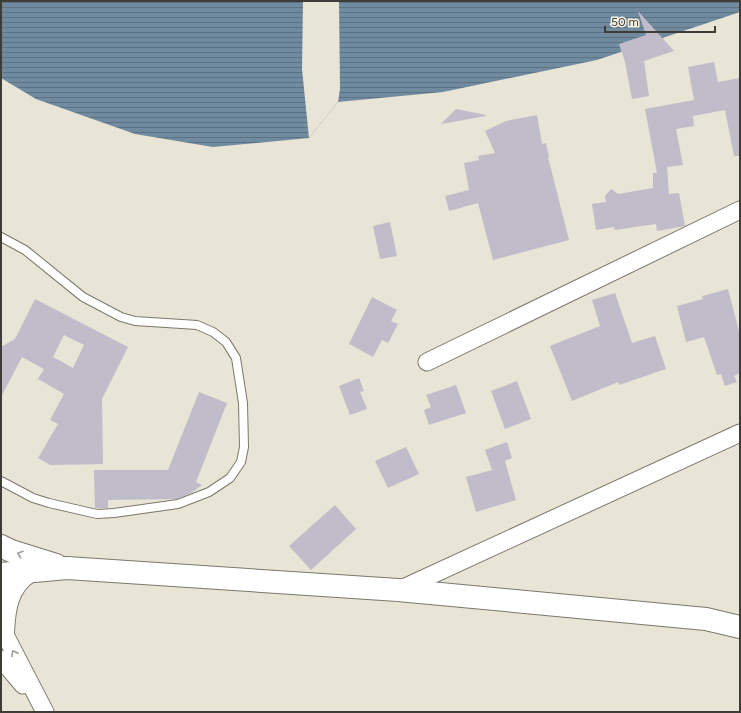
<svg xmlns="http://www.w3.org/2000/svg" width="741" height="713" font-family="Figtree,sans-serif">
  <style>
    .water { fill: url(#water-rules) }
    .pier { fill: #e8e4d6 }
    .building { fill: #c0bcc9; fill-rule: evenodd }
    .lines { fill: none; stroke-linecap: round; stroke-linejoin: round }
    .service-casing { stroke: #7b786b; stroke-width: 10 }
    .minor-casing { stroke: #7b786b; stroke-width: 19 }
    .secondary-casing { stroke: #7b786b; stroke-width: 24 }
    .service { stroke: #fff; stroke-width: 8 }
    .minor { stroke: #fff; stroke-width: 17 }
    .secondary { stroke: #fff; stroke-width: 22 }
    .oneway { stroke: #9e9e9b }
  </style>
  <defs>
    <pattern id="water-rules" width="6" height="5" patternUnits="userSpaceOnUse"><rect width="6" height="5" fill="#708ba0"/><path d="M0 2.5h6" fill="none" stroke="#5d7383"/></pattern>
  </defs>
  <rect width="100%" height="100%" fill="#e8e4d6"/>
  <path class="water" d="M1,1H740V12L597,60L443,92L338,102L309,138L213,147L135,134L36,99L1,78Z"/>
  <path class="pier" d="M303,1H339L340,89L338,102L309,138L302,69Z"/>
  <g class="building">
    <path d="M638,11L674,51L644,61L649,96L632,99L625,62L619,44L646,35Z"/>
    <path d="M714,62L718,82L740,78V156H734L725,110L693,116L694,126L676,129L683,165L667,167L669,194L679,193L685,226L657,231L656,224L615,230L614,227L596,230L592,204L606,202L605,196L611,189L618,194L653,188V173H657L645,109L694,100L688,67Z"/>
    <path d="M456,109L486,115V116L441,124Z"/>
    <path d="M537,115L542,144L546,143L549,157H548L569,240L493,260L478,203L449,211L445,196L469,190L464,163L479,160L478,156L495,153L485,131L506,121Z"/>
    <path d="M390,222L397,256L380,259L373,226Z"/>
    <path d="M728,289L740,335V373L734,376L737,382L725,386L721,374L717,375L704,337L686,342L677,306L703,299L702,296Z"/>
    <path d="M615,293L632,343L655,336L666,369L619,385L618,382L572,401L550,346L600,326L592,300Z"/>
    <path d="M372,297L397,310L391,321L398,324L388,343L382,340L373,357L349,344Z"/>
    <path d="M35,299L128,347L102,399L103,464L50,465L38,458L58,424L50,420L64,394L38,379L44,369L22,357L1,397V347L15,339ZM64,335L84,345L73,368L53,357Z"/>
    <path d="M359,378L364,391L360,392L367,409L350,415L339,386Z"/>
    <path d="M517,381L531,419L505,429L491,391Z"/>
    <path d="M456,385L466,413L429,425L424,410L431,407L426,395Z"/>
    <path d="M199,392L227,403L196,482L202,485L191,493L177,499L108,500V508H95L94,470H168Z"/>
    <path d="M507,442L512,458L505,461L516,500L476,512L466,477L492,470L485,450Z"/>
    <path d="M406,447L419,474L388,488L375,461Z"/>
    <path d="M335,505L356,529L311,570L289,546Z"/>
  </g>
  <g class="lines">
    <defs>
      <path id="service" d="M1,237L25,250L83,297L121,317L135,321L197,325L213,332L226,342L236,358L243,403L244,447L241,462L230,478L209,492L178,504L114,513L97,514L49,503L33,498L1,481"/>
      <g id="minor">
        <path d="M427,362L740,210"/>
        <path d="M399,590L740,433"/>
        <path d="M1,627L45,712"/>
        <path d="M1,659L23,685"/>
      </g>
      <g id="secondary">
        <path d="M1,546L11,551L56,565"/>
        <path d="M1,574L67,568L398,590L706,619L740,627"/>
        <path d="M3,633C4,609 7,586 28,572"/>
      </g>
    </defs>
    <use href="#service" class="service-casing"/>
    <use href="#minor" class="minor-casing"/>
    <use href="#secondary" class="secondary-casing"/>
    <use href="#service" class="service"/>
    <use href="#minor" class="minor"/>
    <use href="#secondary" class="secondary"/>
  </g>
  <defs><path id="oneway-chevron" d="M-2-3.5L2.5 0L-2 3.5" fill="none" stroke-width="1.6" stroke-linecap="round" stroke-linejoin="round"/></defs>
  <g class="oneway">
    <use href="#oneway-chevron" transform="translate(20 554) rotate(-161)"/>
    <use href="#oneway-chevron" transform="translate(14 653) rotate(-117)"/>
  </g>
  <rect width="741" height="713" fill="none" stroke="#3e3c37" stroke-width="4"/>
  <path d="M605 26v6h110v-6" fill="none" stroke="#3e3c37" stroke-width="2"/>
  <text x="611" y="26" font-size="12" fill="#3e3c37" stroke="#f5f2e3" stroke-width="3" paint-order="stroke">50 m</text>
</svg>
